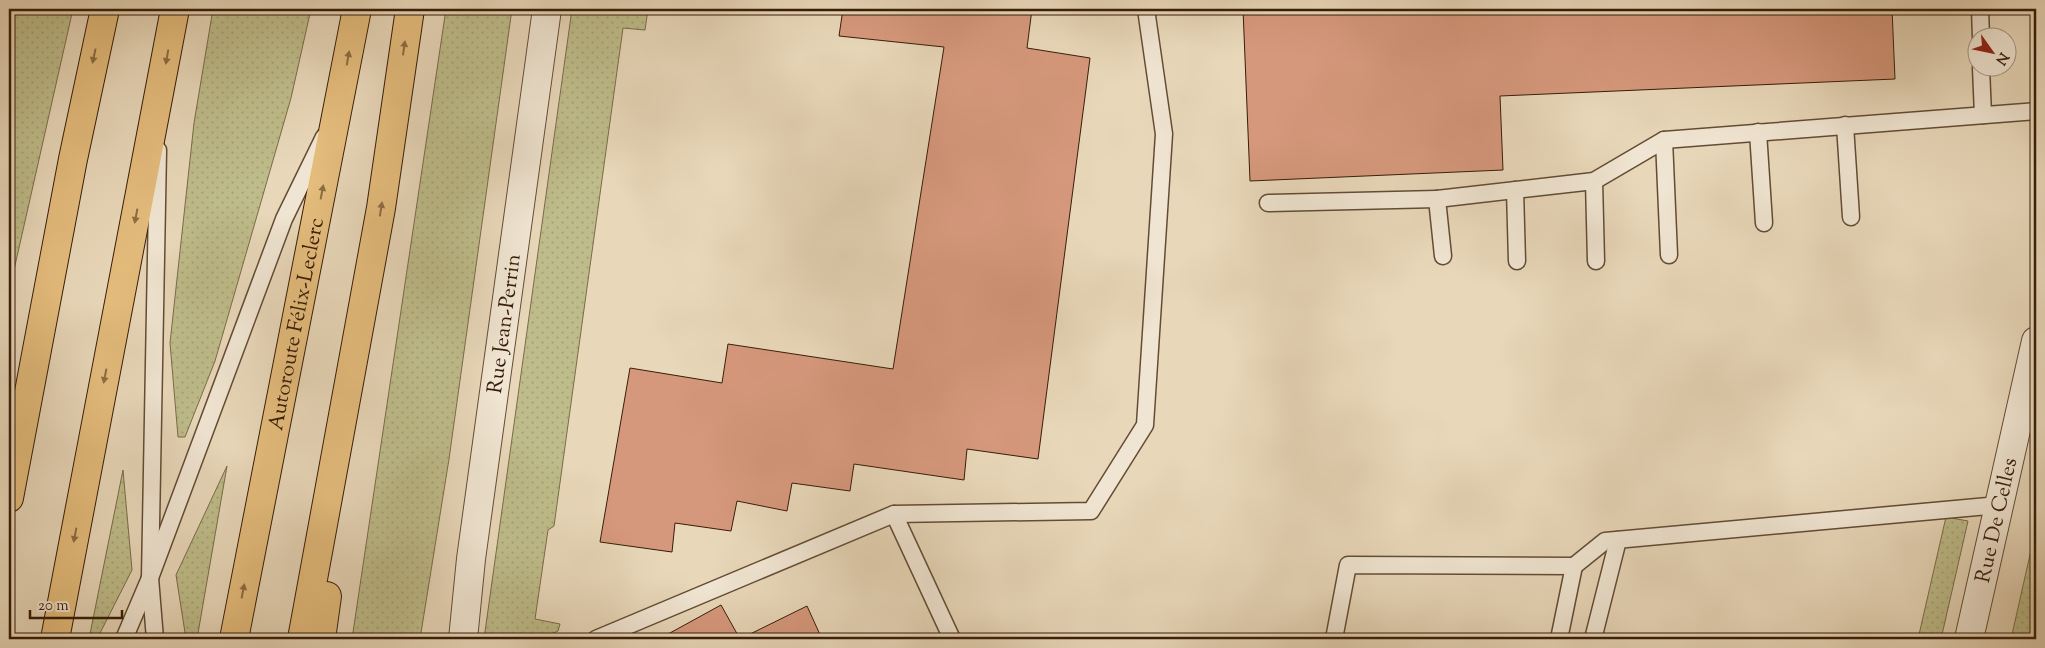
<svg xmlns="http://www.w3.org/2000/svg" width="2045" height="648" font-family="'Sorts Mill Goudy',serif">
  <style>
    .grass { fill: url(#grass-dots); stroke: #7a6c49 }
    .building { fill: #d6987c; stroke: #371d08 }
    .lines { fill: none; stroke-linecap: round; stroke-linejoin: round }
    .service-casing { stroke: #634c34; stroke-width: 19 }
    .minor-casing { stroke: #634c34; stroke-width: 30 }
    .tertiary-casing { stroke: #634c34; stroke-width: 30 }
    .motorway-casing { stroke: #371d08; stroke-width: 30 }
    .service { stroke: #f0e5d2; stroke-width: 16 }
    .minor { stroke: #f0e5d2; stroke-width: 28 }
    .tertiary { stroke: #f0e5d2; stroke-width: 28 }
    .motorway { stroke: #e4bc7c; stroke-width: 28 }
    .oneway { fill: #8e6c42 }
    .labels { text-anchor: middle; stroke-width: 4.5; stroke-linejoin: round; paint-order: stroke }
    .street-label { font-size: 21px; fill: #371d08; stroke: #f0e5d2 }
  </style>
  <defs>
    <pattern id="grass-dots" width="8" height="8" patternUnits="userSpaceOnUse" patternTransform="scale(1.25)"><rect width="8" height="8" fill="#bebc8a"/><path d="M2 2h.1M6 6h.1" fill="none" stroke="#a4a176" stroke-width="1.8" stroke-linecap="round"/></pattern>
  </defs>
  <rect width="100%" height="100%" fill="#e8d7b9"/>
  <filter id="stains"><feTurbulence type="fractalNoise" baseFrequency=".004" numOctaves="4"/><feColorMatrix values="0 0 0 0 .2 0 0 0 0 .09 0 0 0 0 .02 0 0 0 .5 -.17"/></filter>
  <radialGradient id="worn" r=".72"><stop offset=".6" stop-color="#630" stop-opacity="0"/><stop offset="1" stop-color="#630" stop-opacity=".3"/></radialGradient>
  <g class="grass">
    <path d="M10,9H73L9,292V15Z"/>
    <path d="M213,9H311L291,98L215,361L185,437H178L170,343L194,123Z"/>
    <path d="M446,9H512L449,459L420,639H352Z"/>
    <path d="M572,9H648L645,30L623,28L554,526L548,530L535,619L560,624L558,631L540,639H484Z"/>
    <path d="M227,466L197,639H186L176,575Z"/>
    <path d="M123,470L132,570L97,639H89Z"/>
    <path d="M1946,517L1968,521L1941,639H1918Z"/>
    <path d="M2036,528V639H2011Z"/>
  </g>
  <g class="building">
    <path d="M843,9H1032L1027,48L1090,58L1038,459L967,449L964,480L854,464L850,491L792,483L787,511L737,501L731,531L675,523L672,552L600,542L630,368L722,383L728,344L893,369L944,47L839,36Z"/>
    <path d="M1243,9H1892L1895,79L1500,96L1503,170L1250,181Z"/>
    <path d="M721,605L740,639H659Z"/>
    <path d="M807,606L822,639H740Z"/>
  </g>
  <g class="lines">
    <defs>
      <g id="service">
        <path d="M1980,9L1981,38"/>
        <path d="M1981,68L1983,115"/>
        <path d="M1845,125L1851,217"/>
        <path d="M1758,132L1764,223"/>
        <path d="M1664,140L1669,255"/>
        <path d="M1594,181L1596,261"/>
        <path d="M1515,190L1517,261"/>
        <path d="M1268,203L1437,199"/>
        <path d="M1443,256L1437,199L1594,181L1664,140L2036,111"/>
        <path d="M894,514L1091,511L1145,425L1164,134L1146,9"/>
        <path d="M1574,566L1605,541L1999,505"/>
        <path d="M124,639L150,578L284,219L324,137"/>
        <path d="M155,639L150,578L158,150"/>
        <path d="M596,639L894,514L952,639"/>
        <path d="M1334,639L1348,565L1574,566L1559,639"/>
        <path d="M1593,639L1618,540"/>
      </g>
      <g id="minor">
        <path id="s1" d="M1969,639L2036,341"/>
      </g>
      <g id="tertiary">
        <path id="s2" d="M463,639L471,559L547,9"/>
      </g>
      <g id="motorway">
        <path d="M9,498L73,159L105,9"/>
        <path d="M55,639L175,9"/>
        <path id="s3" d="M234,639L357,9"/>
        <path d="M302,639L381,208L410,9"/>
        <path d="M321,639L327,596"/>
      </g>
    </defs>
    <use href="#service" class="service-casing"/>
    <use href="#minor" class="minor-casing"/>
    <use href="#tertiary" class="tertiary-casing"/>
    <use href="#motorway" class="motorway-casing"/>
    <use href="#service" class="service"/>
    <use href="#minor" class="minor"/>
    <use href="#tertiary" class="tertiary"/>
    <use href="#motorway" class="motorway"/>
  </g>
  <defs><path id="oneway-solid" d="M-6-.8H1V-3.2L6.5 0L1 3.2V.8H-6Z" transform="scale(1.25)"/></defs>
  <g class="oneway">
    <use href="#oneway-solid" transform="translate(404 48) rotate(-82)"/>
    <use href="#oneway-solid" transform="translate(94 56) rotate(102)"/>
    <use href="#oneway-solid" transform="translate(167 57) rotate(100)"/>
    <use href="#oneway-solid" transform="translate(348 58) rotate(-80)"/>
    <use href="#oneway-solid" transform="translate(322 192) rotate(-79)"/>
    <use href="#oneway-solid" transform="translate(381 209) rotate(-81)"/>
    <use href="#oneway-solid" transform="translate(136 216) rotate(101)"/>
    <use href="#oneway-solid" transform="translate(105 376) rotate(101)"/>
    <use href="#oneway-solid" transform="translate(75 535) rotate(101)"/>
    <use href="#oneway-solid" transform="translate(243 591) rotate(-79)"/>
  </g>
  <g class="labels">
    <g class="street-label">
      <text dy="7" stroke="none"><textPath href="#s3" startOffset="321">Autoroute Félix-Leclerc</textPath></text>
      <text dy="7" stroke="none"><textPath href="#s2" startOffset="318">Rue Jean-Perrin</textPath></text>
      <text dy="7" stroke="none"><textPath href="#s1" startOffset="122">Rue De Celles</textPath></text>
    </g>
  </g>
  <rect width="2045" height="648" fill="none" stroke="#e8d7b9" stroke-width="30"/>
  <rect x="10" y="10" width="2025" height="628" fill="none" stroke="#371d08" stroke-width="2.5"/>
  <rect x="15" y="15" width="2015" height="618" fill="none" stroke="#371d08"/>
  <g transform="translate(1992 52) rotate(123)"><circle r="24" fill="#f0e5d2" stroke="#a69581"/>
  <path d="M0-4L9 19L0 12L-9 19Z" fill="#8f2418"/>
  <text y="-8" font-size="14" font-weight="bold" text-anchor="middle" fill="#371d08">N</text>
  </g>
  <path d="M30 610v8h92v-8" fill="none" stroke="#371d08" stroke-width="2.5"/>
  <text x="38" y="610" font-size="15" fill="#371d08" stroke="#f0e5d2" stroke-width="4" paint-order="stroke">20 m</text>
  <rect width="100%" height="100%" filter="url(#stains)"/>
  <rect width="100%" height="100%" fill="url(#worn)"/>
</svg>
